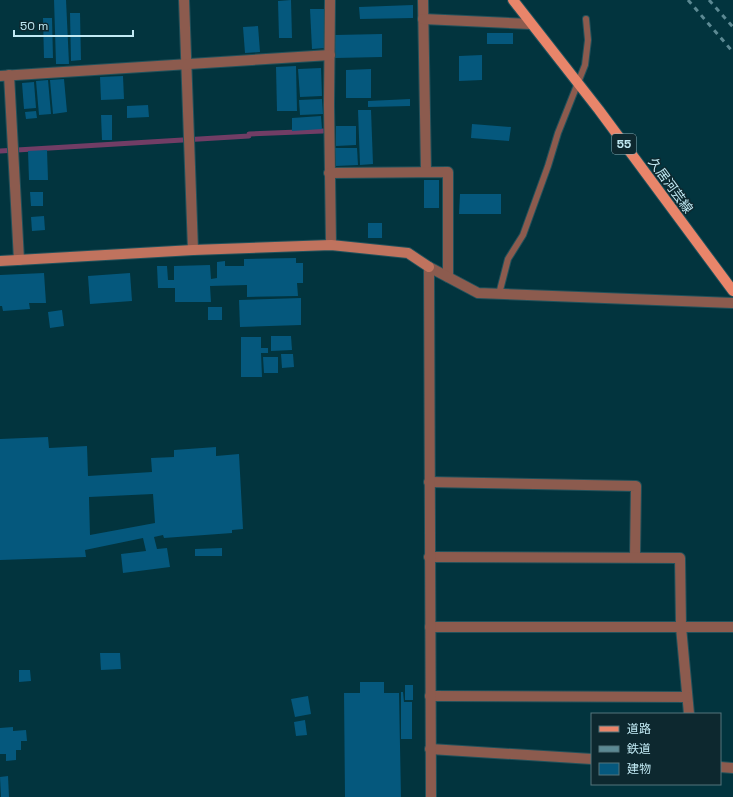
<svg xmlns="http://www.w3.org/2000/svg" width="733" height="797" font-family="'Space Grotesk','Noto Sans JP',sans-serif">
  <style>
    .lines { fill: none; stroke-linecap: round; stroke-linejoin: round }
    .stream { stroke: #713d65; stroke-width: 5 }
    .building { fill: #05587d; fill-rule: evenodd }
    .lane-casing { stroke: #21515b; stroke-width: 8 }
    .street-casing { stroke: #21515b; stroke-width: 12 }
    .secondary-casing { stroke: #21515b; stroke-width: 12 }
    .primary-casing { stroke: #21515b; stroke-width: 12 }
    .lane { stroke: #8c5b4e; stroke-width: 6 }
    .street { stroke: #8c5b4e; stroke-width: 10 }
    .secondary { stroke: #c0735e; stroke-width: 10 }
    .primary { stroke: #e9856a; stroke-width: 10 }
    .rail { stroke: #5c8993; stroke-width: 3; stroke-dasharray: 5 5; stroke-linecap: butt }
    .labels { text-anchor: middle; stroke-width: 3; stroke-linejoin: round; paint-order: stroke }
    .shield { fill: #0d282f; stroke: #8bafb8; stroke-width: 1 }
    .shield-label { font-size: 12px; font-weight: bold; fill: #c1e9f3 }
    .street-label { font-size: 13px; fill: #c1e9f3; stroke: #0d282f }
  </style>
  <rect width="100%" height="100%" fill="#02343e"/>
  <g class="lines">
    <path class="stream" d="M0,151L249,136V134L323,131"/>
  </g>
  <g class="building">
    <path d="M54,0H66L69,64H56Z"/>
    <path d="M291,0L292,38H279L278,1Z"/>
    <path d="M413,5V18L360,19L359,7Z"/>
    <path d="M310,9H324L325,48L312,49Z"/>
    <path d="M70,13H80L81,60L71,61Z"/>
    <path d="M43,18H52L53,58H44Z"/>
    <path d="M258,26L260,52L245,53L243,27Z"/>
    <rect x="487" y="33" width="26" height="11"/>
    <path d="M382,34V57L335,58V35Z"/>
    <path d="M482,55V80L459,81V56Z"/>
    <path d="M296,66L297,111H277L276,67Z"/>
    <path d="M321,68L322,96L300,97L298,69Z"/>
    <path d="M371,69V98H346V70Z"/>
    <path d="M123,76L124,99L101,100L100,77Z"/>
    <path d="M64,79L67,112L53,114L50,80Z"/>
    <path d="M48,80L51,114L39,115L36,81Z"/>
    <path d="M34,82L36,108L24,109L22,83Z"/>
    <path d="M322,99L323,114L300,115L299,100Z"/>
    <path d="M410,99V106L368,107V101Z"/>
    <path d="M148,105L149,117L127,118V106Z"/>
    <path d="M358,110H371L373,164L360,165Z"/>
    <path d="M36,111L37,118L26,119L25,112Z"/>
    <path d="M101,115H112V140H102Z"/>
    <path d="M321,116L322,129L292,131V118Z"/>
    <path d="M472,124L511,127L509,141L471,138Z"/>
    <path d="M336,126H356V145L336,146Z"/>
    <path d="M335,148H357L358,165L336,166Z"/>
    <path d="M47,150L48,180H29L28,151Z"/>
    <rect x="424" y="180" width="15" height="28"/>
    <path d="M30,192H43V206H31Z"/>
    <path d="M460,194H501V214H459Z"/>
    <path d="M44,216L45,230L32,231L31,217Z"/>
    <rect x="368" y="223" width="14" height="15"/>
    <path d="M296,258V263H303V283H297L298,296L247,297V285L210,286L211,302H175V288H158L157,266H167L168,280H174V266L210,265L211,279L217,278V262L225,261V266H244V259Z"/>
    <path d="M44,273L46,303H29L30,309L3,311L2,306H0V275Z"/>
    <path d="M130,273L132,301L90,304L88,276Z"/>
    <path d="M301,298V325L240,327L239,300Z"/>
    <rect x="208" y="307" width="14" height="13"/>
    <path d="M62,310L64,326L50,328L48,312Z"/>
    <path d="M271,336H291L292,350L271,351Z"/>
    <path d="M241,337H261V348H268V353H261L262,377H241Z"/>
    <path d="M281,354H293L294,367L282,368Z"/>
    <path d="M263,357H278V373H264Z"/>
    <path d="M48,437L49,448L87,446L88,476L152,472L151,458L174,457V450L216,447V456L239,454L243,529L232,530V533L164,538L163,535L154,537L157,549L167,548L170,567L123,573L121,554L146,551L143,538L85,550L86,557L0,560V439ZM153,494L155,523L90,535L89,497Z"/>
    <path d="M222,548V556H195V549Z"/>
    <path d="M100,653H120L121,669L101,670Z"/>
    <path d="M19,670H30L31,681L19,682Z"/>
    <path d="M360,682H384V693H399L401,797H345L344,693H360Z"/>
    <rect x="405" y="685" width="8" height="15"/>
    <path d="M401,692H403L404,702H412V739H401Z"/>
    <path d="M308,696L311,714L295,717L291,699Z"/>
    <path d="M305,720L307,735L296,736L294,722Z"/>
    <path d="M13,727V731L26,730L27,741H21V750H16V760L6,761V754H0V728Z"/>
    <path d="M8,776L9,797H1L0,777Z"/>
  </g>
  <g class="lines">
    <defs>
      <path id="lane" d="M499,294L508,259L523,235L548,166L558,133L585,65L588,40L586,19"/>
      <g id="street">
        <path d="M184,0L193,250"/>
        <path d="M330,0L329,105L331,245"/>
        <path d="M423,0L426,172"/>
        <path d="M423,19L530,24"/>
        <path d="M9,75L19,260"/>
        <path d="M0,76L330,55"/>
        <path d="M329,173L448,172V277"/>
        <path d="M429,482L636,486L635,557"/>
        <path d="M429,557L680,558L681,627L689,714"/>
        <path d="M430,627H733"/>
        <path d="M430,696L687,697"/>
        <path d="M430,749L592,759"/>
        <path d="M720,767L733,768"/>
        <path d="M431,797L429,267L478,293L733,303"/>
      </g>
      <path id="secondary" d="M0,261L193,250L331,245L408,253L429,267"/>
      <path id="primary" d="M513,0L599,110L733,291"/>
    </defs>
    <use href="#lane" class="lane-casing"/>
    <use href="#street" class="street-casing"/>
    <use href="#secondary" class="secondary-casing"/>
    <use href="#primary" class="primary-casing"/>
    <use href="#lane" class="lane"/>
    <use href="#street" class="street"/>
    <use href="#secondary" class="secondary"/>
    <use href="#primary" class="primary"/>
    <g class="rail">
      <path d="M688,0L733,52"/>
      <path d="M709,0L733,27"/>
    </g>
  </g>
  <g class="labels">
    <rect class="shield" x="612" y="134" width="24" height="20" rx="3"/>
    <g class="shield-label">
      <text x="624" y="148">55</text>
    </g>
    <g class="street-label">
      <text transform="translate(671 185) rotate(54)" y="5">久居河芸線</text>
    </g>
  </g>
  <rect x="591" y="713" width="130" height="72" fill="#0d282f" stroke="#55757d"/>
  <rect x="599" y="726" width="20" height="6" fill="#e9856a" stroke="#55757d"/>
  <text x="627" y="733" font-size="12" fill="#c1e9f3">道路</text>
  <rect x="599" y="746" width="20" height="6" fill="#5c8993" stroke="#55757d"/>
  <text x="627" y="753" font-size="12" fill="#c1e9f3">鉄道</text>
  <rect x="599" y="763" width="20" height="12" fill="#05587d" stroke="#55757d"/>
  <text x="627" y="773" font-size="12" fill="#c1e9f3">建物</text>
  <path d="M14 30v6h119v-6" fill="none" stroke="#c1e9f3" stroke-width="2"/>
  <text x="20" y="30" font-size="12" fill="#c1e9f3" stroke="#0d282f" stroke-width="3" paint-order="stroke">50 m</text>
</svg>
